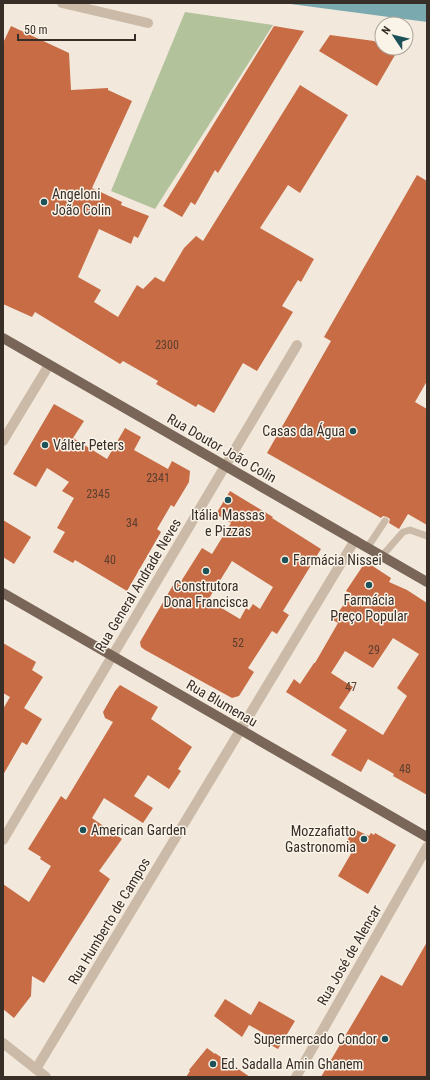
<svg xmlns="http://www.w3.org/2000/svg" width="430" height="1080" font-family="'Roboto Condensed',sans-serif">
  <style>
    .green { fill: #b2c29b }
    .water { fill: #7aaab0 }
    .building { fill: #c76c45; fill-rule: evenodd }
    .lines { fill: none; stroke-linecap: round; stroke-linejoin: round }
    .lane { stroke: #cbbaa7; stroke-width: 7 }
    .street { stroke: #cbbaa7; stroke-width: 10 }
    .primary { stroke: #796659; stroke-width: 10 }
    .poi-dot { fill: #1d5259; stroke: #faf3e8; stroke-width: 1.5 }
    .labels { text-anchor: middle; stroke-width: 3; stroke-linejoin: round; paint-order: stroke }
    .number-label { font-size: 12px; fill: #5b3e2f }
    .poi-label { font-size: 14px; fill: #372e28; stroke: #faf3e8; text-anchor: start }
    .street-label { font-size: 14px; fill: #372e28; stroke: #faf3e8 }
  </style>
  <rect width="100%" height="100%" fill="#f2e9dc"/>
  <path class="green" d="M185,12L273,25L155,209L111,191Z"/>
  <path class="water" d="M283,3H427V22Z"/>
  <g class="building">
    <path d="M11,26L69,53L71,90L108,88V90L132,101L92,188L122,202L121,205L149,216L138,238L134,236L131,244L99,229L78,277L101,290L94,302L118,317L137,285L143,289L155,277L164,282L184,248L196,236L203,241L300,85L348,115L300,193L288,185L260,228L314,259L301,282L298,280L282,306L293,312L257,371L243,363L214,413L198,404L196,407L156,384L158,381L123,361L120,364L35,312L32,317L3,304V43Z"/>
    <path d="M274,26L304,31L218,173L215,170L195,205L191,202L182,217L163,206Z"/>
    <path d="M330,35L374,41L382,47V48H384L395,55L377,86L319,51Z"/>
    <path d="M417,175L427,181V381L415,402L427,409V525L408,514L399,529L389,523L390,519L387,517L383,516L381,518L267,453L331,341L324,337Z"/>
    <path d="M54,404L84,421L73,438L107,459L125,428L141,437L134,450L168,469L172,461L190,471L189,482L174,507L171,505L157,529L161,532L127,591L75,560L73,563L53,552L65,532L57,528L74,498L62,491L69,482L47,468L36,487L13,474Z"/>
    <path d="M230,491L273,517L272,518L321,549L283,611L289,615L277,634L272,631L248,668L254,672L239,696L232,698L145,650L141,647L140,642L176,580L180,583L202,548L212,554L231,523L216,514ZM232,561L273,587L260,609L253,604L249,610L246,608L240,619L208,600Z"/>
    <path d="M3,520L31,537L14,564L3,557Z"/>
    <path d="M371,565L391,578L389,582L407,590L427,603V795L393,776L394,774L368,759L361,772L331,755L347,730L286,692L294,679L300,684L314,663H315L338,623L333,620L351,594L346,591L362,567ZM393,638L419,654L397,688L407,696L383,735L339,708L353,687L331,673L345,651L373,668Z"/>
    <path d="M3,643L36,662L32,670L43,677L24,708L42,719L27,745L22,742L3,775V709L10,697L3,693Z"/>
    <path d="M120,685L158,707L151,719L192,747L178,769L181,771L169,789L148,775L134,796L153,808L143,823L104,798L92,818L122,839L99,871L110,879L44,983L32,976L31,996L14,1018L3,1009V884L29,902L51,866L40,859L41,857L28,849L61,796L66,800L113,722L105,718L103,712L115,691Z"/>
    <path d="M354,829L369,836L371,833L374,835L375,833L396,845L368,894L338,876L352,852L343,847Z"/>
    <path d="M427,942V1077H321L381,975L402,986Z"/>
    <path d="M225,999L251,1015L259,1001L295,1021L278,1049L267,1043L270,1037L249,1025L242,1037L214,1016Z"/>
    <path d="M207,1048L215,1054V1053L250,1077H186L190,1071L189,1070Z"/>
  </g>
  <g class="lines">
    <g class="lane">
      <path d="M367,548L385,521"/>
      <path d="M382,556L403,532L410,530L427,536"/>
    </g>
    <g class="street">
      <path d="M62,3L148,23"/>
      <path d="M3,441L49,365"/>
      <path d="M3,840L297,345"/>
      <path d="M3,1043L46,1077"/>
      <path d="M36,1069L355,540"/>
      <path d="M296,1077L427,847"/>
    </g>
    <g class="primary">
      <path d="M3,338L427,582"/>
      <path d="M3,593L427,837"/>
    </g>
  </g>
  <g class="poi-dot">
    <circle cx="44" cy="202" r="4"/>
    <circle cx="353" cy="431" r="4"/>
    <circle cx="45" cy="445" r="4"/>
    <circle cx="228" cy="500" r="4"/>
    <circle cx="285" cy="560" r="4"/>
    <circle cx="206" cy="571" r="4"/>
    <circle cx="369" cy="585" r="4"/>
    <circle cx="83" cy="830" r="4"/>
    <circle cx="364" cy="839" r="4"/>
    <circle cx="385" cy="1039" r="4"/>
    <circle cx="213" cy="1064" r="4"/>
  </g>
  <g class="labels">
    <g class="number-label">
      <text x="167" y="349">2300</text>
      <text x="158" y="482">2341</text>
      <text x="98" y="498">2345</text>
      <text x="132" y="527">34</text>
      <text x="110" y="564">40</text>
      <text x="238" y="647">52</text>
      <text x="374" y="654">29</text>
      <text x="351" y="691">47</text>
      <text x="405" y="773">48</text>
    </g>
    <g class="poi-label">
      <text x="52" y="199">Angeloni<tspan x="52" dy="16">João Colin</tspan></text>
      <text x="345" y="436" text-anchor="end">Casas da Água</text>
      <text x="53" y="450">Válter Peters</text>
      <text x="228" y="520" text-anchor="middle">Itália Massas<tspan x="228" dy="16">e Pizzas</tspan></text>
      <text x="293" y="565">Farmácia Nissei</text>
      <text x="206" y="591" text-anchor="middle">Construtora<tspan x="206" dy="16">Dona Francisca</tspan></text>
      <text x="369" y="605" text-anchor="middle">Farmácia<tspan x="369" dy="16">Preço Popular</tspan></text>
      <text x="91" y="835">American Garden</text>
      <text x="356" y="836" text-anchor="end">Mozzafiatto<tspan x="356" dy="16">Gastronomia</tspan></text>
      <text x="377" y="1044" text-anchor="end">Supermercado Condor</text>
      <text x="221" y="1069">Ed. Sadalla Amin Ghanem</text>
    </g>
    <g class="street-label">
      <text transform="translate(222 448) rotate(30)" y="5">Rua Doutor João Colin</text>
      <text transform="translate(138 585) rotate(-59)" y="5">Rua General Andrade Neves</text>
      <text transform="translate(222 703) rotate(30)" y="5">Rua Blumenau</text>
      <text transform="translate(109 921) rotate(-59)" y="5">Rua Humberto de Campos</text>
      <text transform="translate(349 955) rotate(-60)" y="5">Rua José de Alencar</text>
    </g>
  </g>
  <rect width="430" height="1080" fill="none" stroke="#372e28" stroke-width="8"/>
  <g transform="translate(394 36) rotate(305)"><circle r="19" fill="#faf3e8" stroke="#aca49b"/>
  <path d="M0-3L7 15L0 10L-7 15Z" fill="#1d5259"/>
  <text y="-6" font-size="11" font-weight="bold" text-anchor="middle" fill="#372e28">N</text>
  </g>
  <path d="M18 34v6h117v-6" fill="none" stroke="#372e28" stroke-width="2"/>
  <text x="24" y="34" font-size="12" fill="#372e28" stroke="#faf3e8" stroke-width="3" paint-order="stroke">50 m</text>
</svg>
